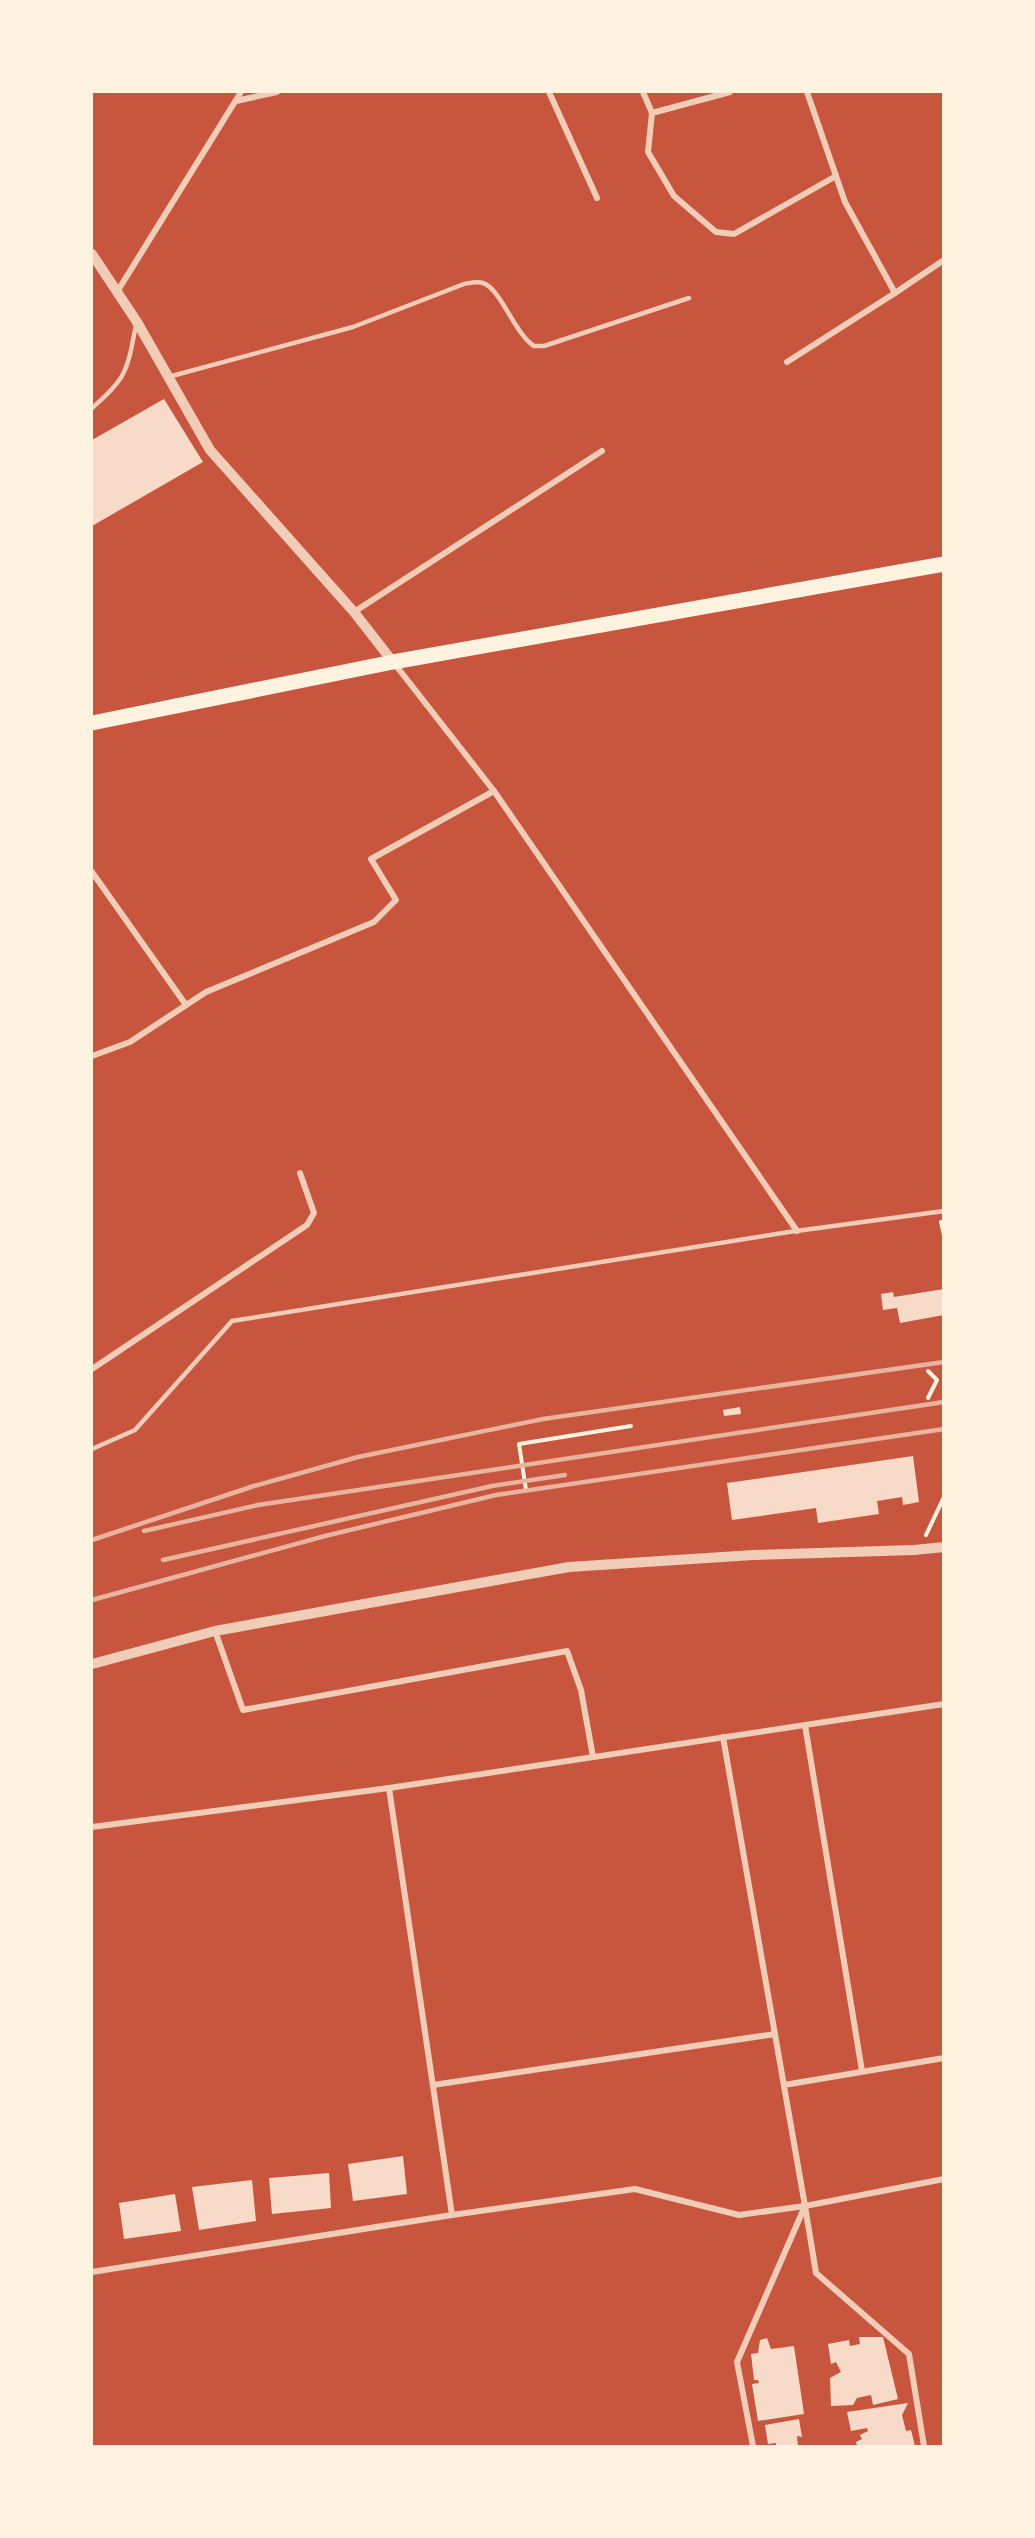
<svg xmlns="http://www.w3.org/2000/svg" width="1035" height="2538" font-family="'Alegreya Sans',sans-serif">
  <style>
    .building { fill: #f7dbc8 }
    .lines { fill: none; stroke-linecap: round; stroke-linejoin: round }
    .path { stroke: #fff3e0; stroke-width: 4 }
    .service { stroke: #f1ccb7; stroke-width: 4.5 }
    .minor { stroke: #f1ccb7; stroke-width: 6 }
    .tertiary { stroke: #f1ccb7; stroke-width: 10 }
    .primary { stroke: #fff3e0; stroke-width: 15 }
    .rail { stroke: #e9b49f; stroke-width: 4.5 }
  </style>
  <rect width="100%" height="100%" fill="#c8553d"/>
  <g class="building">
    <path d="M164,399L203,462L92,526V440Z"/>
    <path d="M944,1289V1315L900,1323L897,1308L883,1310L881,1294L893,1292L894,1297Z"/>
    <path d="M740,1407L741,1414L724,1416L723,1410Z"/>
    <path d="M913,1456L919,1502L903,1505L902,1497L877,1501L879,1514L818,1523L816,1508L732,1520L727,1483Z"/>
    <path d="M403,2156L407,2194L353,2201L348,2164Z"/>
    <path d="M329,2173L331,2208L272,2214L269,2178Z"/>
    <path d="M252,2180L256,2221L199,2230L192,2187Z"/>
    <path d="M175,2194L181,2231L124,2239L119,2203Z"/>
    <path d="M859,2337H883L898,2399L873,2405L871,2395L857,2398L853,2405L831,2406L830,2378L841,2372L836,2362L831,2364L828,2344L849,2340L850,2346L860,2344Z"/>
    <path d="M767,2338L771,2349L794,2346L804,2414L758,2421L752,2384L759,2383L758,2380H754L751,2354L758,2353L760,2340Z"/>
    <path d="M908,2403L902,2415L906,2431L911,2430L915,2446H857L856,2442L862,2439L860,2435L868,2431L867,2428L851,2431L847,2412Z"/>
    <path d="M799,2419L802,2437L797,2436L798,2446H776V2443L768,2444L765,2425Z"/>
  </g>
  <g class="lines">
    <g class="path">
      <path d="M941,1222L944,1235"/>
      <path d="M928,1371L937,1380L928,1398"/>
      <path d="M526,1490L519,1444L631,1426"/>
      <path d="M926,1535L944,1497"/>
    </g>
    <g class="service">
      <path d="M168,377L353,327L464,284C470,283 477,281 483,283C500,288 515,334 534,346H544L689,298"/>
      <path d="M92,408C128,377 127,370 136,325"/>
      <path d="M92,1449L135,1430L232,1321L789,1232L944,1211"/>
    </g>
    <g class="minor">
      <path d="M549,92L597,198"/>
      <path d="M643,92L652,113"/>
      <path d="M730,92L652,113L648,152L674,196L716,232L734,234L836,176"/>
      <path d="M807,92L845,202L895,293L944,260"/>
      <path d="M236,101L277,92"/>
      <path d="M117,292L241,92"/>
      <path d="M787,362L895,293"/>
      <path d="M354,612L602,451"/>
      <path d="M394,663L494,791L797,1231"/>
      <path d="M92,872L186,1005"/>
      <path d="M92,1056L130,1042L206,992L374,922L396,900L371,859L494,791"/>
      <path d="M92,1369L307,1225L314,1213L300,1173"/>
      <path d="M215,1631L243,1710L567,1651L581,1690L593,1757"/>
      <path d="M805,1725L862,2071"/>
      <path d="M723,1737L805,2206L737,2362L753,2446"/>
      <path d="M389,1788L452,2215"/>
      <path d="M92,1827L389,1788L944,1704"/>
      <path d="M433,2085L775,2034"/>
      <path d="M784,2085L944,2058"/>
      <path d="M805,2206L816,2273L909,2354L924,2446"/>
      <path d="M92,2272L452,2215L635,2189L739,2215L805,2206L944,2179"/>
    </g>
    <g class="tertiary">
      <path d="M92,254L137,322L210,450L354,612L393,662"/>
      <path d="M92,1664L215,1631L569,1567L753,1555L914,1550L944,1547"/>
    </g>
    <path class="primary" d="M92,723L393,662L944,564"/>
    <g class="rail">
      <path d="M144,1531L258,1505L944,1402"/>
      <path d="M92,1540L254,1486L358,1457L543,1419L944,1362"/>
      <path d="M163,1560L492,1486L565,1475"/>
      <path d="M92,1600L325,1536L496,1495L944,1429"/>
    </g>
  </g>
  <rect width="1035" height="2538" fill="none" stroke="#fff3e0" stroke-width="186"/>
</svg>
